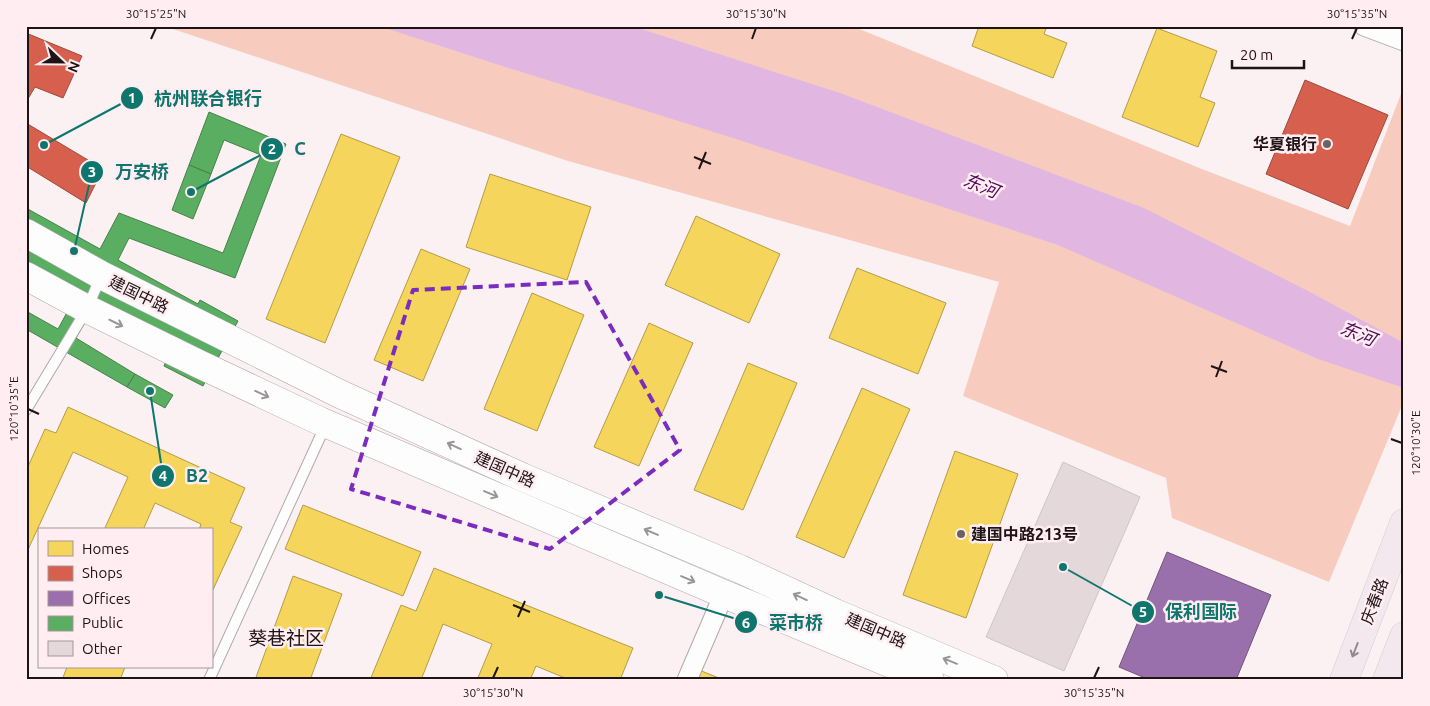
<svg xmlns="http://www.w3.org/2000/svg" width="1430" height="706" font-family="Ubuntu,'Noto Sans SC',sans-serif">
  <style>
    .green { fill: #f7ccbf }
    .water { fill: #e1b7e2 }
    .homes { fill: #f6d55c; stroke: #b59b47 }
    .shops { fill: #d6604d; stroke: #9f493c }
    .offices { fill: #9970ab; stroke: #74547e }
    .public { fill: #5aae61; stroke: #48804a }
    .building { fill: #e4d8da; stroke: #cfc5c5 }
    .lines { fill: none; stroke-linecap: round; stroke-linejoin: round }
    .lane-casing { stroke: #b1a8aa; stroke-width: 12 }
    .street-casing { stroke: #b1a8aa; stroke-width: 21 }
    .secondary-casing { stroke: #b1a8aa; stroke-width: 29 }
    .primary-casing { stroke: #d5d0d1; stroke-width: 29 }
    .lane { stroke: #fefdfd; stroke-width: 10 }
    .street { stroke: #fefdfd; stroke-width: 19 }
    .secondary { stroke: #fefdfd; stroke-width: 28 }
    .primary { stroke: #f2e8ee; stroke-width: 28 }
    .oneway { stroke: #999495 }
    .oneway2 { stroke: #93898d }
    .marked { fill: none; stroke: #7b2cbf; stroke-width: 4; stroke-dasharray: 10 6; stroke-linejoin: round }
    .ticks { fill: none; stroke: #1e1416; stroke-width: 2 }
    .poi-dot { fill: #6b6163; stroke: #ffedf1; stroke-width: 2 }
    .labels { text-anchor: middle; stroke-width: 5; stroke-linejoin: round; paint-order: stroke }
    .poi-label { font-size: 16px; font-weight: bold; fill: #1e1416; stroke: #ffedf1; text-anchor: end }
    .street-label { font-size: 16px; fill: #1e1416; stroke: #ffedf1 }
    .water-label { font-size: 18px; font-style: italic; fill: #500c58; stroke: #ffedf1 }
    .quarter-label { font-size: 19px; fill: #1e1416; stroke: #ffedf1 }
    .leader { fill: none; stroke: #0f766e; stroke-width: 2 }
    .callout-dot { fill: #0f766e; stroke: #ffedf1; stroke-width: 2 }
    .mark-label { font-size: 15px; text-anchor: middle; font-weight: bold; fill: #fff }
    .callout-label { font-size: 18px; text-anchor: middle; font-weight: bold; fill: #0f766e; stroke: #ffedf1; stroke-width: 5; stroke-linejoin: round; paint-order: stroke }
    .neatline { fill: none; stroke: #1e1416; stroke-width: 2 }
    .ticks-label { font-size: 12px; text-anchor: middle; fill: #1e1416 }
  </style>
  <rect width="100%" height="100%" fill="#fbf1f3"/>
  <path class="green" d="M164,26H852L1202,169L1350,226L1404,86V401L1329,582L1172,518L1166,478L963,396L999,282L568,161Z"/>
  <path class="water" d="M379,26H632L840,93L1144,208L1310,292L1404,343V388L1318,359L1058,245L733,138L502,66Z"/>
  <g class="homes">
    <path d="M979,26H1047L1044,34L1067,43L1053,78L972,46Z"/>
    <path d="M1157,28L1217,51L1200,97L1215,103L1198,147L1122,117Z"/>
    <path d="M341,134L400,157L325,343L266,319Z"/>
    <path d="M490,174L591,207L567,280L466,247Z"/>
    <path d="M696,216L780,254L749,323L665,285Z"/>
    <path d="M421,249L470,269L423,381L374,360Z"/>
    <path d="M857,268L946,303L918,374L829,338Z"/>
    <path d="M532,293L584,315L537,431L484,409Z"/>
    <path d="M649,323L693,343L639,466L594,447Z"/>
    <path d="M748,363L797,383L743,510L694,490Z"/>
    <path d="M862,388L910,409L844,558L796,537Z"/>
    <path d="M68,407L245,488L230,522L242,527L211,594V530H199L201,524L155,503L143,530H104L128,477L73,452L26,554V471L45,429L56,433Z"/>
    <path d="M955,451L1018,474L966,618L903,595Z"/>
    <path d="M303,505L421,552L403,596L285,549Z"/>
    <path d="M434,568L633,648L620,680H570L536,666L530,680H477L492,644L443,624L421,680H370L401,605L416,611Z"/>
    <path d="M293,576L342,594L310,680H255Z"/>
    <path d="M67,667H125L120,680H62Z"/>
    <path d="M699,670L724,680H696Z"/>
  </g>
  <g class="shops">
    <path d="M26,33L82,56L63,98L35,87L26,102Z"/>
    <path d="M1305,80L1388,115L1348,209L1266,174Z"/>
    <path d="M26,123L103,169L86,203L26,166Z"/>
  </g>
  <path class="offices" d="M1167,552L1271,595L1236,680H1150L1119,667Z"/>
  <g class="public">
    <path d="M209,112L286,144L235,278L129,238L118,260L198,304L200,300L238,321L203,386L164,366L166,361L88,317L76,338L135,374L127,387L26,329V311L58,329L70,307L26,283V208L100,249L119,213L223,253L261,155L224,140L211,174L189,165Z"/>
    <path d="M189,165L211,174L193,219L172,210Z"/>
    <path d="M135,374L173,395L165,408L127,387Z"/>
  </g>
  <path class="building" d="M1063,462L1140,497L1064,671L986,637Z"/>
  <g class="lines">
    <defs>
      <g id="lane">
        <path d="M26,410L87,309L101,276"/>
        <path d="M209,680L326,424"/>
      </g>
      <g id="street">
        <path d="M1364,26L1404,41"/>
        <path d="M687,680L724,594"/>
      </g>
      <g id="secondary">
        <path d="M26,233L101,275L340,394L522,477L740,569L835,613L994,680"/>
        <path d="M26,276L87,309L199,364L320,421L724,594L930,680"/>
      </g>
      <g id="primary">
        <path d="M1344,680L1404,523"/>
        <path d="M1387,680L1404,636"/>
      </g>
    </defs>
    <use href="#lane" class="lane-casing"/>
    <use href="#street" class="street-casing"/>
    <use href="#secondary" class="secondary-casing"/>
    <use href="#primary" class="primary-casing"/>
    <use href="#lane" class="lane"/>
    <use href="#street" class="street"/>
    <use href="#secondary" class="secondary"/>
    <use href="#primary" class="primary"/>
  </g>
  <defs><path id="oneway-shaft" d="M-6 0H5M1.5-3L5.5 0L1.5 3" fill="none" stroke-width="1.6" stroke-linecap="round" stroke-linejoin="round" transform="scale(1.25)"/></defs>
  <g class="oneway">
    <use href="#oneway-shaft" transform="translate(116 323) rotate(26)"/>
    <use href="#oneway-shaft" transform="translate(262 394) rotate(25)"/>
    <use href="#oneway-shaft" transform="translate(454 446) rotate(-155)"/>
    <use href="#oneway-shaft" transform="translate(491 494) rotate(23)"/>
    <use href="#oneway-shaft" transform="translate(651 532) rotate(-157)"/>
    <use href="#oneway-shaft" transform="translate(688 579) rotate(23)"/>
    <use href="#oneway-shaft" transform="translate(800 597) rotate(-155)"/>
    <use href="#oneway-shaft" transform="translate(950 661) rotate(-158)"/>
  </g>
  <use class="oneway2" href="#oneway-shaft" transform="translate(1355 650) rotate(111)"/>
  <path class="marked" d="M586,282L680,450L550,549L351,489L413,290Z"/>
  <path class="ticks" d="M151,39L156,28M752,39L756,28M1352,39L1357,28M694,157L711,164M699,169L706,152M1211,366L1227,372M1216,377L1222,361M28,409L39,414M1391,439L1402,443M513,605L530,612M518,617L525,601M493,678L498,667M1094,678L1099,667"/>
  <g class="poi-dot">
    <circle cx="1327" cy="144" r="5"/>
    <circle cx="961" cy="534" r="5"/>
  </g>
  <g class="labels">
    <g class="poi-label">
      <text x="1317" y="150">华夏银行</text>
      <text x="971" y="540" text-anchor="start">建国中路213号</text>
    </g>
    <g class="street-label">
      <text transform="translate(139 294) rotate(26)" y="6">建国中路</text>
      <text transform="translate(505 469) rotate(24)" y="6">建国中路</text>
      <text transform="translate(1374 601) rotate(-69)" y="6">庆春路</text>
      <text transform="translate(876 630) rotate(23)" y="6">建国中路</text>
    </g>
    <g class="water-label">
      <text transform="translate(981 186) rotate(22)" y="6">东河</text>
      <text transform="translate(1358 334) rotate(22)" y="6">东河</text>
    </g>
    <g class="quarter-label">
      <text x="286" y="645">葵巷社区</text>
    </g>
  </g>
  <path class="leader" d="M44 145L132 98M191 192L272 149M74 251L92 172M150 391L163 476M1063 567L1143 612M659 595L746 622"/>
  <g class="callout-dot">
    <circle cx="44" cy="145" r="5"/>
    <circle cx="191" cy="192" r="5"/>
    <circle cx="74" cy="251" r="5"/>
    <circle cx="150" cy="391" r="5"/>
    <circle cx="1063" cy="567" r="5"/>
    <circle cx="659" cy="595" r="5"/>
    <circle cx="132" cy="98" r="12"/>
    <circle cx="272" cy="149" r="12"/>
    <circle cx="92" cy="172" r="12"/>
    <circle cx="163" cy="476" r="12"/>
    <circle cx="1143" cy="612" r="12"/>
    <circle cx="746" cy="622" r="12"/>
  </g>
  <g class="mark-label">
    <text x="132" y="103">1</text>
    <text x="272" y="154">2</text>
    <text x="92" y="177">3</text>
    <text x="163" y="481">4</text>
    <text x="1143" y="617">5</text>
    <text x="746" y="628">6</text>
  </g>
  <g class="callout-label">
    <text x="208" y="105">杭州联合银行</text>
    <text x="300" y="155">C</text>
    <text x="142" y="178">万安桥</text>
    <text x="197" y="482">B2</text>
    <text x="1201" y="618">保利国际</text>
    <text x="796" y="629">菜市桥</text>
  </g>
  <rect width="1430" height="706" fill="none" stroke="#ffedf1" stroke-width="55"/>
  <rect x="38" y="528" width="175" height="140" fill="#ffedf1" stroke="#a59699"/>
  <rect x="48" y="541" width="25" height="15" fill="#f6d55c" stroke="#a59699"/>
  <text x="82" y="554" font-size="15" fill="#1e1416">Homes</text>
  <rect x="48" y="566" width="25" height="15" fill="#d6604d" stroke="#a59699"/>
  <text x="82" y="578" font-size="15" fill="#1e1416">Shops</text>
  <rect x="48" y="591" width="25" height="15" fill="#9970ab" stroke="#a59699"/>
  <text x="82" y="604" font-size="15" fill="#1e1416">Offices</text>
  <rect x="48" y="616" width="25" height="15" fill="#5aae61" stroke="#a59699"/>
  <text x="82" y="628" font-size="15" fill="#1e1416">Public</text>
  <rect x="48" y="641" width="25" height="15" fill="#e4d8da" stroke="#a59699"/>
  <text x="82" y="654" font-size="15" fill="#1e1416">Other</text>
  <g transform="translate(62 62) rotate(112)" stroke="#ffedf1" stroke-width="4" paint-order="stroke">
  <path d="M0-4L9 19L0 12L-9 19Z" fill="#1e1416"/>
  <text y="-8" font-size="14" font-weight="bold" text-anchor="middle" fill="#1e1416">N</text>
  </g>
  <path d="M1232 60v8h72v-8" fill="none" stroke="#1e1416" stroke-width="2.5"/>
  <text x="1240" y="60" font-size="15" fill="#1e1416" stroke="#ffedf1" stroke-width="4" paint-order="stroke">20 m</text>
  <rect x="28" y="28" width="1374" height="650" class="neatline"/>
  <g class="ticks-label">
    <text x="156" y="18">30°15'25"N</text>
    <text x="756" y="18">30°15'30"N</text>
    <text x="1357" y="18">30°15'35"N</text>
    <text transform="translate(14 409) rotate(-90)" y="4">120°10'35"E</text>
    <text transform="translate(1416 443) rotate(-90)" y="4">120°10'30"E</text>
    <text x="493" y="697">30°15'30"N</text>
    <text x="1094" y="697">30°15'35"N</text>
  </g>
</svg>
